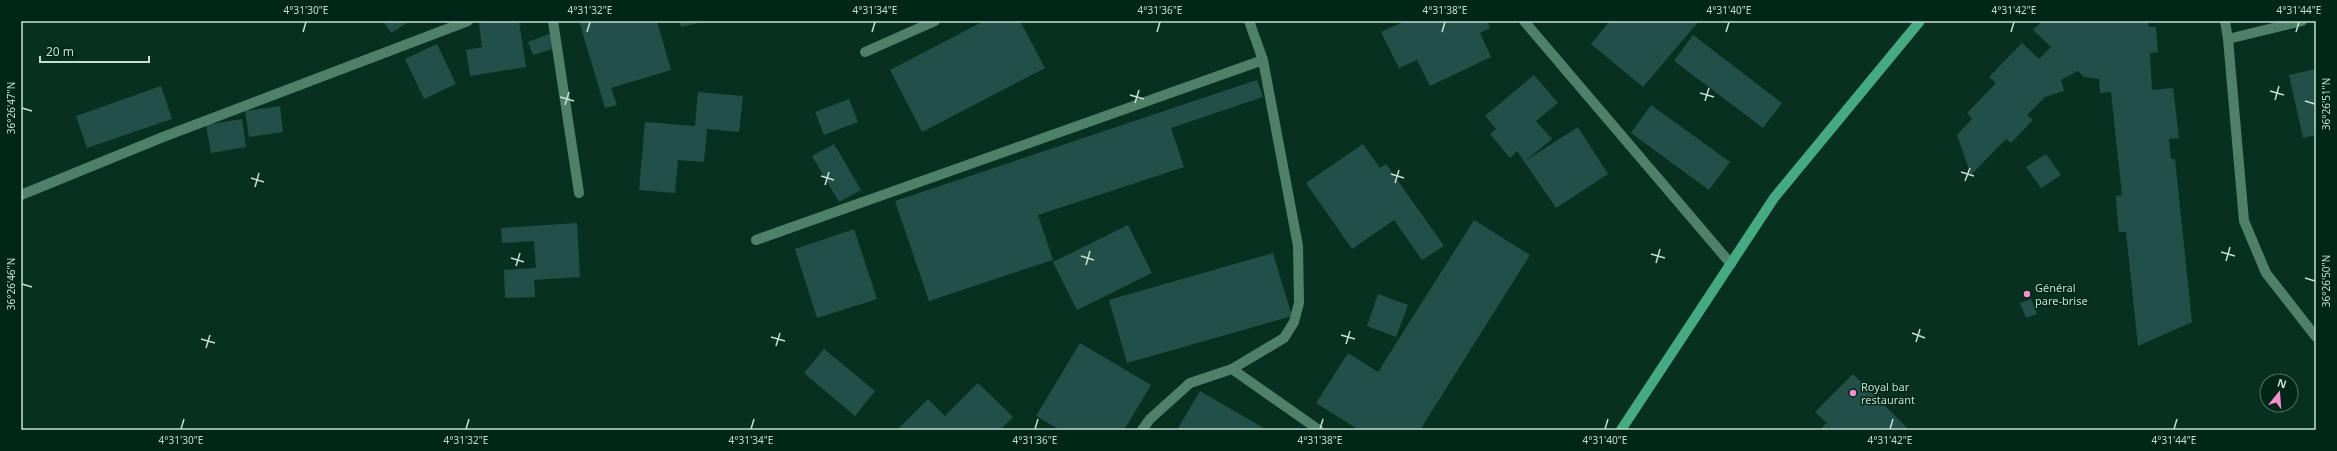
<svg xmlns="http://www.w3.org/2000/svg" width="2337" height="451" font-family="'Noto Sans',sans-serif">
  <style>
    .building { fill: #225049 }
    .lines { fill: none; stroke-linecap: round; stroke-linejoin: round }
    .street { stroke: #4f8069; stroke-width: 10 }
    .secondary { stroke: #4f8069; stroke-width: 10 }
    .primary { stroke: #45aa82; stroke-width: 10 }
    .ticks { fill: none; stroke: #c5dfd2; stroke-width: 1.5 }
    .poi-dot { fill: #f690cf; stroke: #002617; stroke-width: 1.5 }
    .labels { text-anchor: middle; stroke-width: 3; stroke-linejoin: round; paint-order: stroke }
    .poi-label { font-size: 11px; fill: #c5dfd2; stroke: #002617; text-anchor: start }
    .neatline { fill: none; stroke: #c5dfd2; stroke-width: 1.5 }
    .ticks-label { font-size: 10px; text-anchor: middle; fill: #c5dfd2 }
  </style>
  <rect width="100%" height="100%" fill="#083021"/>
  <g class="building">
    <path d="M383,21H410L391,33Z"/>
    <path d="M492,21H519L526,67L470,76L466,50L482,47L479,23Z"/>
    <path d="M579,21H657L671,70L611,88L617,105L605,108Z"/>
    <path d="M679,21H703V22L681,27Z"/>
    <path d="M984,21H1020L1045,68L922,132L890,70Z"/>
    <path d="M1405,21H1487L1490,28L1480,33L1491,57L1430,86L1417,60L1399,68L1381,32Z"/>
    <path d="M1610,21H1699L1643,87L1591,44Z"/>
    <path d="M2042,21H2148L2149,27H2156L2158,52L2150,53L2152,90L2173,88L2179,138L2169,139L2171,159H2175L2192,322L2138,346L2126,232H2119L2117,214L2116,196L2122,195L2111,92L2100,93L2099,79L2084,77L2078,71L2061,80L2064,91L2045,97L2027,115L2033,120L2011,143L2006,139L1971,175L1957,135L1972,119L1967,113L1996,83L1989,77L2022,43L2039,59L2051,47L2033,30Z"/>
    <path d="M551,33L556,48L533,55L528,42Z"/>
    <path d="M1693,35L1782,103L1763,128L1674,61Z"/>
    <path d="M437,44L456,84L424,99L405,59Z"/>
    <path d="M2316,69V135L2303,138L2289,75Z"/>
    <path d="M1534,75L1558,103L1536,121L1552,139L1525,161L1578,127L1608,174L1556,208L1517,151L1510,158L1490,134L1496,129L1485,116Z"/>
    <path d="M1257,80L1263,97L1171,128L1184,167L1038,215L1053,260L929,301L895,201Z"/>
    <path d="M161,86L172,119L87,148L76,116Z"/>
    <path d="M698,92L743,96L739,132L707,129L704,162L678,160L675,193L639,190L645,122L695,126Z"/>
    <path d="M849,99L858,122L824,135L815,112Z"/>
    <path d="M1651,105L1730,162L1709,190L1631,133Z"/>
    <path d="M280,106L283,132L249,137L245,111Z"/>
    <path d="M242,119L246,147L211,153L206,125Z"/>
    <path d="M834,144L861,190L839,202L812,156Z"/>
    <path d="M1363,144L1380,168L1386,164L1444,246L1422,260L1394,220L1352,249L1306,183Z"/>
    <path d="M2046,154L2061,175L2041,188L2026,167Z"/>
    <path d="M1474,220L1530,255L1420,430H1359L1316,403L1348,353L1378,372Z"/>
    <path d="M577,223L580,277L534,280L535,297L505,298L504,270L536,268L534,241L502,243L501,228Z"/>
    <path d="M1128,225L1152,273L1077,310L1053,262Z"/>
    <path d="M854,229L877,299L817,318L795,249Z"/>
    <path d="M1273,253L1292,316L1127,363L1109,300Z"/>
    <path d="M1378,294L1408,305L1396,337L1367,326Z"/>
    <path d="M2031,299L2037,314L2026,318L2020,303Z"/>
    <path d="M1080,343L1151,385L1124,430H1060L1036,416Z"/>
    <path d="M824,349L875,391L855,416L804,373Z"/>
    <path d="M1853,374L1909,430H1819L1827,423L1815,412Z"/>
    <path d="M978,383L1013,417L1000,430H897L928,399L945,416Z"/>
    <path d="M1200,391L1267,430H1177Z"/>
  </g>
  <g class="lines">
    <g class="street">
      <path d="M553,21L579,193"/>
      <path d="M1524,21L1731,264"/>
      <path d="M2228,39L2302,21"/>
      <path d="M865,52L935,21"/>
      <path d="M21,195L163,137L468,21"/>
      <path d="M756,240L1263,60"/>
      <path d="M1232,369L1319,430"/>
      <path d="M1142,430L1150,419L1190,383L1232,369L1284,338L1294,322L1299,303L1298,246L1263,60L1249,21"/>
    </g>
    <path class="secondary" d="M2225,21L2228,39L2244,221L2266,273L2316,337"/>
    <path class="primary" d="M1621,430L1774,198L1920,21"/>
  </g>
  <path class="ticks" d="M303,32L306,22M587,32L590,22M872,32L875,22M1157,32L1160,22M1442,32L1445,22M1726,32L1729,22M2011,32L2014,22M2296,32L2299,22M2270,91L2284,95M1700,93L1714,97M1130,95L1144,99M560,97L574,101M2275,100L2279,86M1705,101L1709,88M2305,101L2315,104M1135,103L1139,90M565,105L569,92M22,108L32,111M1961,172L1974,176M1391,174L1404,178M821,176L834,180M251,178L264,182M1965,181L1970,168M1395,183L1399,170M825,185L829,172M255,187L259,173M2221,252L2235,256M1651,254L1665,258M1081,256L1094,260M511,258L524,262M2226,261L2230,247M1656,263L1660,249M1086,265L1090,251M516,266L520,253M2305,278L2315,281M22,284L32,287M1912,333L1925,338M1341,335L1355,339M771,337L785,341M201,339L215,343M1916,342L1920,329M1346,344L1350,331M776,346L780,333M206,348L210,335M181,429L184,419M466,429L469,419M751,429L754,419M1035,429L1038,419M1320,429L1323,419M1605,429L1608,419M1890,429L1893,419M2174,429L2177,419"/>
  <g class="poi-dot">
    <circle cx="2027" cy="294" r="4"/>
    <circle cx="1853" cy="393" r="4"/>
  </g>
  <g class="labels">
    <g class="poi-label">
      <text x="2035" y="292">Général<tspan x="2035" dy="13">pare-brise</tspan></text>
      <text x="1861" y="391">Royal bar<tspan x="1861" dy="13">restaurant</tspan></text>
    </g>
  </g>
  <rect width="2337" height="451" fill="none" stroke="#002617" stroke-width="44"/>
  <g transform="translate(2279 393) rotate(17)"><circle r="19" fill="#002617" stroke="#4f7062"/>
  <path d="M0-3L7 15L0 10L-7 15Z" fill="#f690cf"/>
  <text y="-6" font-size="11" font-weight="bold" text-anchor="middle" fill="#c5dfd2">N</text>
  </g>
  <path d="M40 56v6h109v-6" fill="none" stroke="#c5dfd2" stroke-width="2"/>
  <text x="46" y="56" font-size="12" fill="#c5dfd2" stroke="#002617" stroke-width="3" paint-order="stroke">20 m</text>
  <rect x="22" y="22" width="2293" height="407" class="neatline"/>
  <g class="ticks-label">
    <text x="306" y="14">4°31'30"E</text>
    <text x="590" y="14">4°31'32"E</text>
    <text x="875" y="14">4°31'34"E</text>
    <text x="1160" y="14">4°31'36"E</text>
    <text x="1445" y="14">4°31'38"E</text>
    <text x="1729" y="14">4°31'40"E</text>
    <text x="2014" y="14">4°31'42"E</text>
    <text x="2299" y="14">4°31'44"E</text>
    <text transform="translate(2326 104) rotate(-90)" y="4">36°26'51"N</text>
    <text transform="translate(11 108) rotate(-90)" y="4">36°26'47"N</text>
    <text transform="translate(2326 281) rotate(-90)" y="4">36°26'50"N</text>
    <text transform="translate(11 284) rotate(-90)" y="4">36°26'46"N</text>
    <text x="181" y="444">4°31'30"E</text>
    <text x="466" y="444">4°31'32"E</text>
    <text x="751" y="444">4°31'34"E</text>
    <text x="1035" y="444">4°31'36"E</text>
    <text x="1320" y="444">4°31'38"E</text>
    <text x="1605" y="444">4°31'40"E</text>
    <text x="1890" y="444">4°31'42"E</text>
    <text x="2174" y="444">4°31'44"E</text>
  </g>
</svg>
